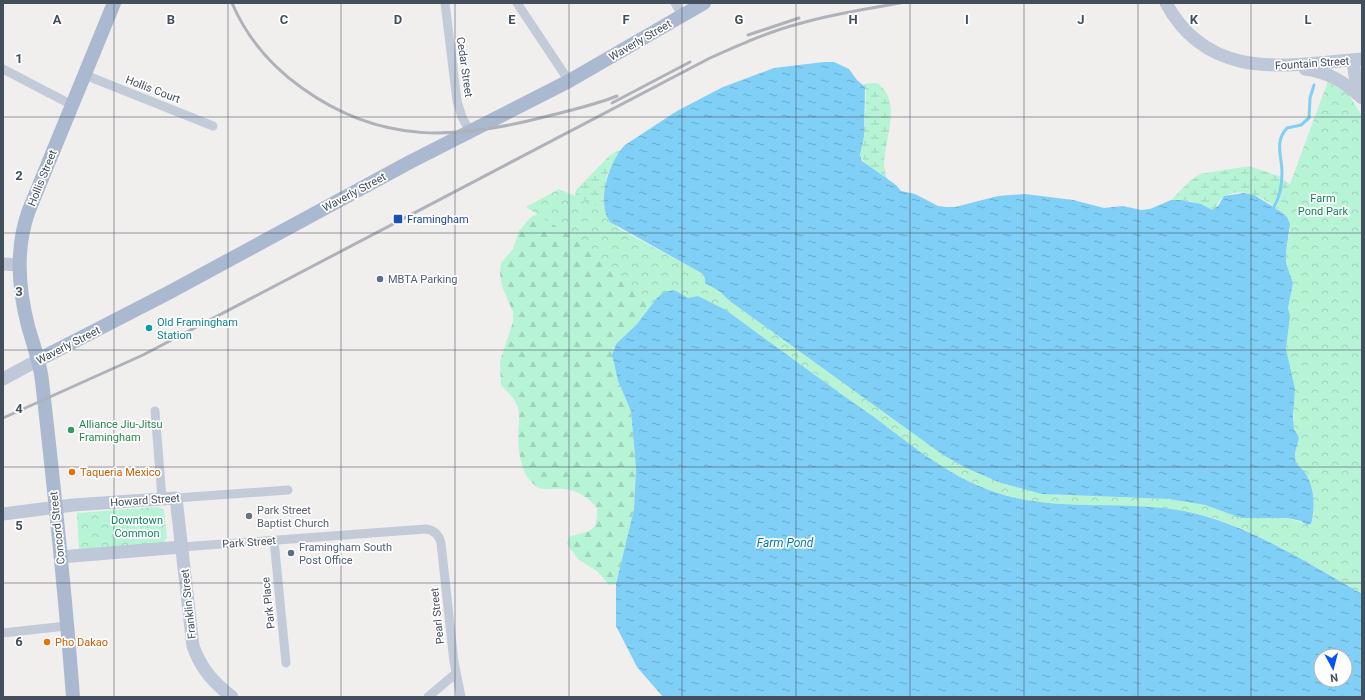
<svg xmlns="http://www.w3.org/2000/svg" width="1365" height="700" font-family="Roboto,sans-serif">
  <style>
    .forest { fill: url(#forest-firs) }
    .wetland { fill: url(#wetland-marsh) }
    .park { fill: url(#park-crowns) }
    .water { fill: url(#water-ripples); fill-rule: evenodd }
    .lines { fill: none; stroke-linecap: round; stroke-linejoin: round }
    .stream { stroke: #7fcff6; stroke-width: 3 }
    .street { stroke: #c3cbd8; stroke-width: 9 }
    .secondary { stroke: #bec8d9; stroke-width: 13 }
    .primary { stroke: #aab9d0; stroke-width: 14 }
    .rail { stroke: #afb2b9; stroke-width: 3 }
    .grid { fill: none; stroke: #444f5e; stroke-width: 1; stroke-opacity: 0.55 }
    .transit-dot { fill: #1a4fb4; stroke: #fff; stroke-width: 1.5 }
    .service-dot { fill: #5c6f8a; stroke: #fff; stroke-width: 1.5 }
    .culture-dot { fill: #0f9aa8; stroke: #fff; stroke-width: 1.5 }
    .leisure-dot { fill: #2e9e5b; stroke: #fff; stroke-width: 1.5 }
    .food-dot { fill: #e8710a; stroke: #fff; stroke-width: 1.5 }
    .worship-dot { fill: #6b7280; stroke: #fff; stroke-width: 1.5 }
    .labels { text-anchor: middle; stroke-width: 3.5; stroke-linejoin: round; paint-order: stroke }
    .street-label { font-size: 11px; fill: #444f5e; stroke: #fff }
    .park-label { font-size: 11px; fill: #0c8758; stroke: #fff }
    .transit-label { font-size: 11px; fill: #164399; stroke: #fff; text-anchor: start }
    .service-label { font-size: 11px; fill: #4e5e75; stroke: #fff; text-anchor: start }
    .culture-label { font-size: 11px; fill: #0d838f; stroke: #fff; text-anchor: start }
    .leisure-label { font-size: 11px; fill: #27864d; stroke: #fff; text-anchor: start }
    .food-label { font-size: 11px; fill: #c56008; stroke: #fff; text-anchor: start }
    .worship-label { font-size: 11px; fill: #5b616d; stroke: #fff; text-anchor: start }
    .water-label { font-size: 12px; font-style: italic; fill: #007ab5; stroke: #fff }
    .grid-label { font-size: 13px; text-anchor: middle; font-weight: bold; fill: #444f5e; stroke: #fff; stroke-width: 3.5; stroke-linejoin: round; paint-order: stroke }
  </style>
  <defs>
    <pattern id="forest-firs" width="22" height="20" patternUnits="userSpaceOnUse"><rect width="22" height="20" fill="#b7f4d6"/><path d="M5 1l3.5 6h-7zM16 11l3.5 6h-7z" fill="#9fd3ba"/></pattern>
    <pattern id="wetland-marsh" width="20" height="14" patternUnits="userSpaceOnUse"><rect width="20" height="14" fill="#b7f4d6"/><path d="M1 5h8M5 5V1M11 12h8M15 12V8" fill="none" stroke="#9fd3ba"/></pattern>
    <pattern id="park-crowns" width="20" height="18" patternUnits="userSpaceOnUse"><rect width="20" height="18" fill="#b7f4d6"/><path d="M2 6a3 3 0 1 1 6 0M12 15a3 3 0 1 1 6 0" fill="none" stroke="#9fd3ba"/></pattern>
    <pattern id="water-ripples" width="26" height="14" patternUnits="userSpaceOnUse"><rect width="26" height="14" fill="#7fcff6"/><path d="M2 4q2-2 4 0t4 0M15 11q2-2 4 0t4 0" fill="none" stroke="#6aaaca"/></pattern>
  </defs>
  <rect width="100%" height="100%" fill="#f1eeee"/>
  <path class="forest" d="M540,213L670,284L637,324L616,344L613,349V361L618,381L631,411L636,468L634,509L616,584L609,585L598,572L578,559L567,544L569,537C589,530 598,535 597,508C588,498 578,490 564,489C547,487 541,495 528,478C521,469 518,449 518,437C518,425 522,413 515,401C512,396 505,390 501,385L500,361L513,322V312L502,286L500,274L501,263L513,249L519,231L531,217Z"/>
  <g class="wetland">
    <path d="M877,83C910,106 872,157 889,181L867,166L860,155L865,121L866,90L863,84Z"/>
    <path d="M620,150L607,175L604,201L606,215L575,198L576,190L610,155Z"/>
    <path d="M1249,166L1279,176L1291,185L1287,217C1272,202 1243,183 1222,198C1217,202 1218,208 1212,210L1191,201L1171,200L1190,181L1200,174Z"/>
  </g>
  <g class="park">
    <path d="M1328,81L1349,95L1362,116V594C1307,563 1247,522 1184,511C1118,500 1052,514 989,490C946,474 910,444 874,417C824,382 775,346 726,310L698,296L691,298H657L653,304L571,236L526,207L559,189L604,209L606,215L618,228L703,274L705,279V283L719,291L731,302L943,455L966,468L1001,483L1042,494L1169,499L1205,505L1241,518H1288L1310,525C1319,514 1311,486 1305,474C1303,469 1298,467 1296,461C1293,452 1298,446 1299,437L1294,429L1292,375L1288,361L1286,349L1290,316L1288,308L1293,283L1286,263V252L1290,230L1287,217L1280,211Z"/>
    <path d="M158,507L164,510L167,538L163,543L79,549L77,513Z"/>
  </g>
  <g class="water">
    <path d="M824,62H834L849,69L857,80L865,87L864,136L860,155L862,161L896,185L901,191L915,194L938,206L946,207H955L998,196L1025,194L1073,200L1104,208L1123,206L1141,210L1150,209L1171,200H1181L1201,204L1212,210L1218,206L1224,196L1244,193L1254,195L1280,211L1287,217L1290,224L1286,252V263L1293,283L1288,308L1290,316L1286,349L1295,389L1293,416L1294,429L1299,437C1298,446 1293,452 1296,462C1298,466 1301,468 1304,471C1314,484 1316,509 1311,524L1307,525L1301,521L1288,518H1241L1205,505L1169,499L1042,494L1001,483L966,468L943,455L731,302L719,291L705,283V279L703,274L610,222C596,202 609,161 625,145L677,111L723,87L774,68Z"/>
    <path d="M674,290L688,298L698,296L726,310C775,346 824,382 874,417C910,444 946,474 989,490C1053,514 1118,499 1184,511C1247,523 1307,563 1362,594V697H663L637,667L616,626V584L634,509L636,468L631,411L618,381L612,355L616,344L637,324L657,298L664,292ZM1321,656H1345V680H1321Z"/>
  </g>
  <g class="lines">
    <path class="stream" d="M1274,207C1280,196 1282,185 1282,173C1282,156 1274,142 1287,128L1301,125L1309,118L1310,98L1314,85"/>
    <g class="street">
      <path d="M445,3L457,101L462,117L470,132"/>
      <path d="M517,3L569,81"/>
      <path d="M675,3L682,15"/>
      <path d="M3,69L72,105"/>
      <path d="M85,75L213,126"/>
      <path d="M155,411L162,498"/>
      <path d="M176,498L288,490"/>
      <path d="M274,540L286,663"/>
      <path d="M182,547L426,529C434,530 439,535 441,543L454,662L461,697"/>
      <path d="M3,633L66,626"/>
      <path d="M428,697L455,674"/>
    </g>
    <g class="secondary">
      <path d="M1166,3C1209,83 1288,65 1362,59"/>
      <path d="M1353,60L1355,77L1361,97"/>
      <path d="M1305,69C1329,72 1344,82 1362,98"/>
      <path d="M3,264L19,265"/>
      <path d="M3,379L38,360"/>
      <path d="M3,514L73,505L176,498L193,646C201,669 214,683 232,697"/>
      <path d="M60,557L182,547"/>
    </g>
    <g class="primary">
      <path d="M38,360L170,292L410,162L569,81L704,3"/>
      <path d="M73,697C65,592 54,486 42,381C40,362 33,344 28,326C18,287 15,248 29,210L114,3"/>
    </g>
    <g class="rail">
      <path d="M232,3C247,38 271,66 302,88C381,145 457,140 548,116C571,110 595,105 617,96"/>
      <path d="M748,35L799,18"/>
      <path d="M612,103L690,62"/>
      <path d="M3,418L143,355L710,58C739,45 768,32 798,24C831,14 866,9 900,3"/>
    </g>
  </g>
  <path class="grid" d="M114,3V697M228,3V697M341,3V697M455,3V697M569,3V697M682,3V697M796,3V697M910,3V697M1024,3V697M1138,3V697M1251,3V697M3,117H1362M3,233H1362M3,350H1362M3,467H1362M3,583H1362"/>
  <rect class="transit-dot" x="393" y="214" width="10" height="10" rx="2"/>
  <g class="service-dot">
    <circle cx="380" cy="279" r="4"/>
    <circle cx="291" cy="553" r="4"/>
  </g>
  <circle class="culture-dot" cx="149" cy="328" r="4"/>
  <circle class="leisure-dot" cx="71" cy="430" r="4"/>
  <g class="food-dot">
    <circle cx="72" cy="472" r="4"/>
    <circle cx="47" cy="642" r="4"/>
  </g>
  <circle class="worship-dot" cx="249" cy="516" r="4"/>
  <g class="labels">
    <g class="street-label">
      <text transform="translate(640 40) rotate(-30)" y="4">Waverly Street</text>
      <text transform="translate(1312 63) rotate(-4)" y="4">Fountain Street</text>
      <text transform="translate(465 67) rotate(82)" y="4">Cedar Street</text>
      <text transform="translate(153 89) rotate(21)" y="4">Hollis Court</text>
      <text transform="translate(42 178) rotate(-68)" y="4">Hollis Street</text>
      <text transform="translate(354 192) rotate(-28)" y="4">Waverly Street</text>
      <text transform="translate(68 345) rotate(-27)" y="4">Waverly Street</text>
      <text transform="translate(145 500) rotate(-4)" y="4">Howard Street</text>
      <text transform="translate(57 528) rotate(-96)" y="4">Concord Street</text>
      <text transform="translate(249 542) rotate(-4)" y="4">Park Street</text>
      <text transform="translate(268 603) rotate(-96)" y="4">Park Place</text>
      <text transform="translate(188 604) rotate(-96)" y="4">Franklin Street</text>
      <text transform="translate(437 616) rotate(-96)" y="4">Pearl Street</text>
    </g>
    <g class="park-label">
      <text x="1323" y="202">Farm<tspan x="1323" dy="13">Pond Park</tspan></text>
      <text x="137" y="524">Downtown<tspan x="137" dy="13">Common</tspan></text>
    </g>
    <g class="transit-label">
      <text x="407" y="223">Framingham</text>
    </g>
    <g class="service-label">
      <text x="388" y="283">MBTA Parking</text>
      <text x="299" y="551">Framingham South<tspan x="299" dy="13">Post Office</tspan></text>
    </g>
    <g class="culture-label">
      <text x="157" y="326">Old Framingham<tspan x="157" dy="13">Station</tspan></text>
    </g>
    <g class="leisure-label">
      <text x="79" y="428">Alliance Jiu-Jitsu<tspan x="79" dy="13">Framingham</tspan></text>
    </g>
    <g class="food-label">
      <text x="80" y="476">Taqueria Mexico</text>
      <text x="55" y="646">Pho Dakao</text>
    </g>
    <g class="worship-label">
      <text x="257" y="514">Park Street<tspan x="257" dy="13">Baptist Church</tspan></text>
    </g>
    <g class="water-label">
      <text x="785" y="547">Farm Pond</text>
    </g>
  </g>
  <g class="grid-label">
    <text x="57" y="24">A</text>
    <text x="171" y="24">B</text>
    <text x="284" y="24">C</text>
    <text x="398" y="24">D</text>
    <text x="512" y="24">E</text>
    <text x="626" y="24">F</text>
    <text x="739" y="24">G</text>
    <text x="853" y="24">H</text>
    <text x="967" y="24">I</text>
    <text x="1081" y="24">J</text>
    <text x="1194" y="24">K</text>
    <text x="1308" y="24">L</text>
    <text x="19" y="63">1</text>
    <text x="19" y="180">2</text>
    <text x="19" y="296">3</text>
    <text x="19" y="413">4</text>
    <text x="19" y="530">5</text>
    <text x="19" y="646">6</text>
  </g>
  <rect width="1365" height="700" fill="none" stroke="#444f5e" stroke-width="8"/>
  <g transform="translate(1333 668) rotate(173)"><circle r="19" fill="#ffffff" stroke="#b4b9bf"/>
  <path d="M0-3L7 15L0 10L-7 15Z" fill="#0551f4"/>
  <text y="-6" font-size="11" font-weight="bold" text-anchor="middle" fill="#444f5e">N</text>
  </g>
</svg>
